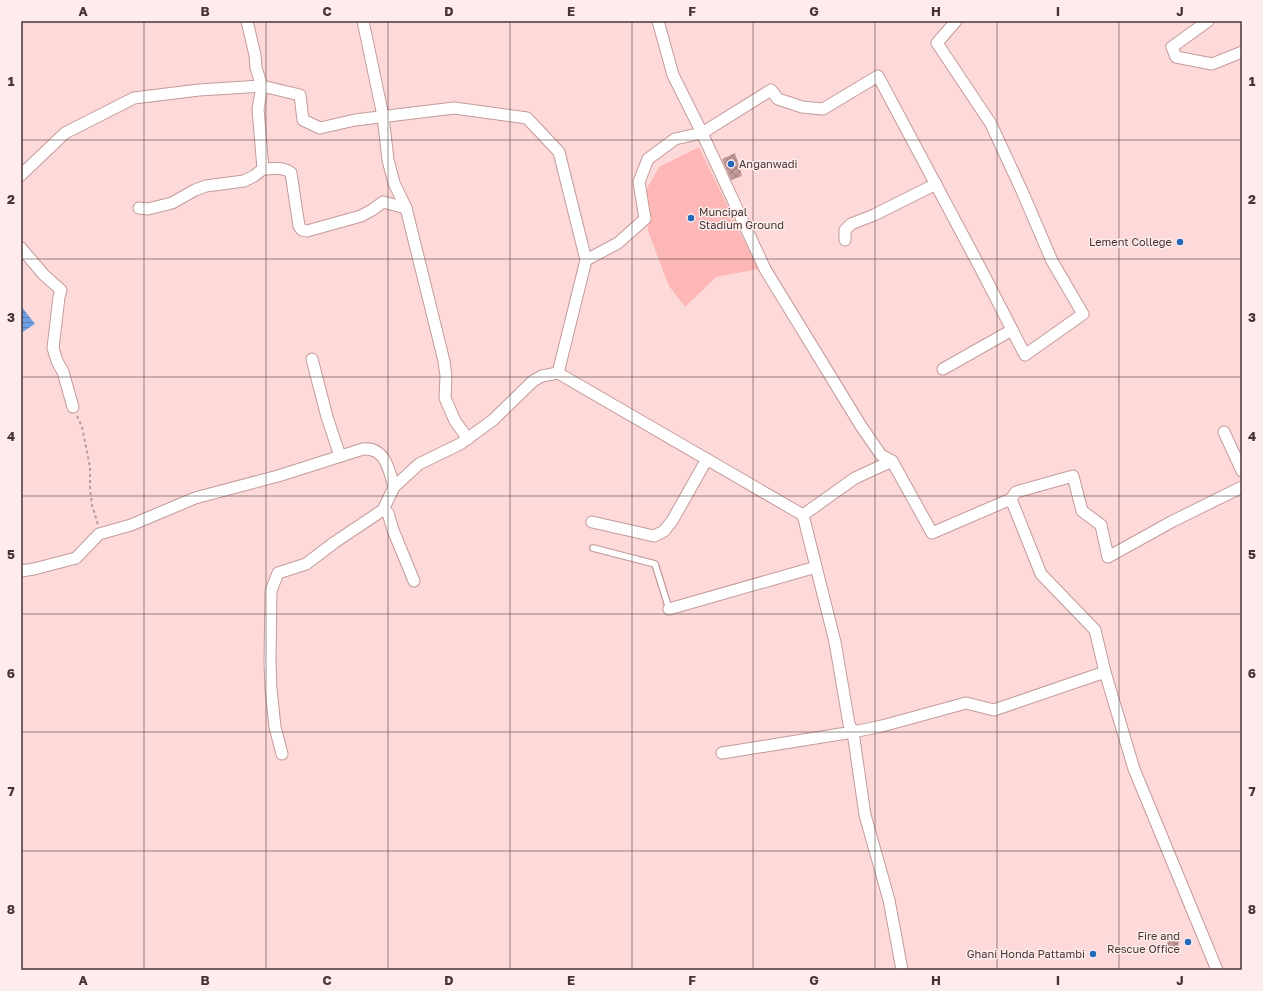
<svg xmlns="http://www.w3.org/2000/svg" width="1263" height="991" font-family="'Golos Text',sans-serif">
  <style>
    .green { fill: #fcb7b6 }
    .water { fill: url(#water-rules) }
    .building { fill: url(#building-cross-hatch) }
    .lines { fill: none; stroke-linecap: round; stroke-linejoin: round }
    .lane-casing { stroke: #c49b9a; stroke-width: 8 }
    .street-casing { stroke: #c49b9a; stroke-width: 13 }
    .path { stroke: #b89b9b; stroke-width: 2; stroke-dasharray: 3 3; stroke-linecap: butt }
    .lane { stroke: #fff; stroke-width: 5.5 }
    .street { stroke: #fff; stroke-width: 11 }
    .grid { fill: none; stroke: #453534; stroke-width: 1; stroke-opacity: 0.55 }
    .poi-dot { fill: #246abb; stroke: #fdeceb; stroke-width: 1.5 }
    .labels { text-anchor: middle; stroke-width: 3; stroke-linejoin: round; paint-order: stroke }
    .poi-label { font-size: 11px; fill: #453534; stroke: #fdeceb; text-anchor: end }
    .neatline { fill: none; stroke: #453534; stroke-width: 1.5 }
    .grid-label { font-size: 13px; text-anchor: middle; font-weight: bold; fill: #453534 }
  </style>
  <defs>
    <pattern id="water-rules" width="6" height="5" patternUnits="userSpaceOnUse"><rect width="6" height="5" fill="#6ca0e1"/><path d="M0 2.5h6" fill="none" stroke="#5b83b7"/></pattern>
    <pattern id="building-cross-hatch" width="8" height="8" patternUnits="userSpaceOnUse"><rect width="8" height="8" fill="#c29998"/><path d="M0 0l8 8M0 8l8-8" fill="none" stroke="#9f7e7d"/></pattern>
  </defs>
  <rect width="100%" height="100%" fill="#fdd9d9"/>
  <path class="green" d="M699,147L758,269L716,277L685,307L669,286L648,231L646,190L659,167Z"/>
  <path class="water" d="M21,306L35,324L21,333Z"/>
  <g class="building">
    <path d="M735,153L742,176L731,180L722,159Z"/>
    <path d="M1168,935L1179,941L1178,950L1167,948Z"/>
  </g>
  <g class="lines">
    <defs>
      <path id="lane" d="M593,548L655,564L669,609"/>
      <g id="street">
        <path d="M247,21L255,55L256,68L262,86L258,109L263,169C272,169 283,166 291,173L299,226L302,230L307,231L361,216L372,210L383,202L406,208"/>
        <path d="M363,21L383,116L388,160L394,183L406,208L444,361L446,376L445,398L455,421L468,439"/>
        <path d="M658,21L673,75L702,133L771,90L778,99L802,107L823,109L878,76L983,273L1025,355L1083,314L1052,261L1022,191L991,124L937,43L956,21"/>
        <path d="M1208,21L1172,47L1176,57L1212,64L1242,52"/>
        <path d="M21,175L65,133L134,98L199,90L262,86L300,95L303,120L320,128L355,120L454,108L527,118L559,152L586,260L558,373L803,515L835,642L849,724L853,732L882,726L966,703L994,710L1105,672L1134,769L1217,970"/>
        <path d="M139,208L148,209L172,203L195,190L206,186L244,181L254,176L263,169"/>
        <path d="M845,240V230L851,224L874,215L936,184"/>
        <path d="M21,248L44,275L61,290L59,297L53,348L57,361L63,372L73,407"/>
        <path d="M586,260L618,243L645,219L639,182L648,159L675,139L702,133L765,269L861,426L881,455L892,461L932,533L1011,499L1041,574L1095,630L1105,672"/>
        <path d="M312,359L327,417L340,456"/>
        <path d="M943,369L1012,330"/>
        <path d="M1224,432L1242,471"/>
        <path d="M1011,499L1016,492L1073,476L1082,511L1101,525L1108,557L1173,521L1242,487"/>
        <path d="M383,510L388,513L393,530L414,581"/>
        <path d="M803,515L855,478L892,461"/>
        <path d="M592,522L654,536L664,531L672,521L707,459"/>
        <path d="M21,571L34,569L76,558L99,534L131,525L195,498L278,476L363,449C385,447 389,469 394,487L419,464L460,444L493,420L533,381L542,376L558,373"/>
        <path d="M669,609L816,567"/>
        <path d="M722,753L853,732L865,815L889,900L902,970"/>
        <path d="M282,754L275,727L271,689L270,663L271,591L278,573L306,564L335,542L383,510L394,487"/>
      </g>
    </defs>
    <use href="#lane" class="lane-casing"/>
    <use href="#street" class="street-casing"/>
    <path class="path" d="M77,416L82,427L90,467V489L92,505L98,525"/>
    <use href="#lane" class="lane"/>
    <use href="#street" class="street"/>
  </g>
  <path class="grid" d="M144,21V970M266,21V970M388,21V970M510,21V970M632,21V970M753,21V970M875,21V970M997,21V970M1119,21V970M21,140H1242M21,259H1242M21,377H1242M21,496H1242M21,614H1242M21,732H1242M21,851H1242"/>
  <g class="poi-dot">
    <circle cx="731" cy="164" r="4"/>
    <circle cx="691" cy="218" r="4"/>
    <circle cx="1180" cy="242" r="4"/>
    <circle cx="1188" cy="942" r="4"/>
    <circle cx="1093" cy="954" r="4"/>
  </g>
  <g class="labels">
    <g class="poi-label">
      <text x="739" y="168" text-anchor="start">Anganwadi</text>
      <text x="699" y="216" text-anchor="start">Muncipal<tspan x="699" dy="13">Stadium Ground</tspan></text>
      <text x="1172" y="246">Lement College</text>
      <text x="1180" y="940">Fire and<tspan x="1180" dy="13">Rescue Office</tspan></text>
      <text x="1085" y="958">Ghani Honda Pattambi</text>
    </g>
  </g>
  <rect width="1263" height="991" fill="none" stroke="#fdeceb" stroke-width="44"/>
  <rect x="22" y="22" width="1219" height="947" class="neatline"/>
  <g class="grid-label">
    <text x="83" y="16">A</text>
    <text x="205" y="16">B</text>
    <text x="327" y="16">C</text>
    <text x="449" y="16">D</text>
    <text x="571" y="16">E</text>
    <text x="692" y="16">F</text>
    <text x="814" y="16">G</text>
    <text x="936" y="16">H</text>
    <text x="1058" y="16">I</text>
    <text x="1180" y="16">J</text>
    <text x="11" y="86">1</text>
    <text x="1252" y="86">1</text>
    <text x="11" y="204">2</text>
    <text x="1252" y="204">2</text>
    <text x="11" y="322">3</text>
    <text x="1252" y="322">3</text>
    <text x="11" y="441">4</text>
    <text x="1252" y="441">4</text>
    <text x="11" y="559">5</text>
    <text x="1252" y="559">5</text>
    <text x="11" y="678">6</text>
    <text x="1252" y="678">6</text>
    <text x="11" y="796">7</text>
    <text x="1252" y="796">7</text>
    <text x="11" y="914">8</text>
    <text x="1252" y="914">8</text>
    <text x="83" y="985">A</text>
    <text x="205" y="985">B</text>
    <text x="327" y="985">C</text>
    <text x="449" y="985">D</text>
    <text x="571" y="985">E</text>
    <text x="692" y="985">F</text>
    <text x="814" y="985">G</text>
    <text x="936" y="985">H</text>
    <text x="1058" y="985">I</text>
    <text x="1180" y="985">J</text>
  </g>
</svg>
